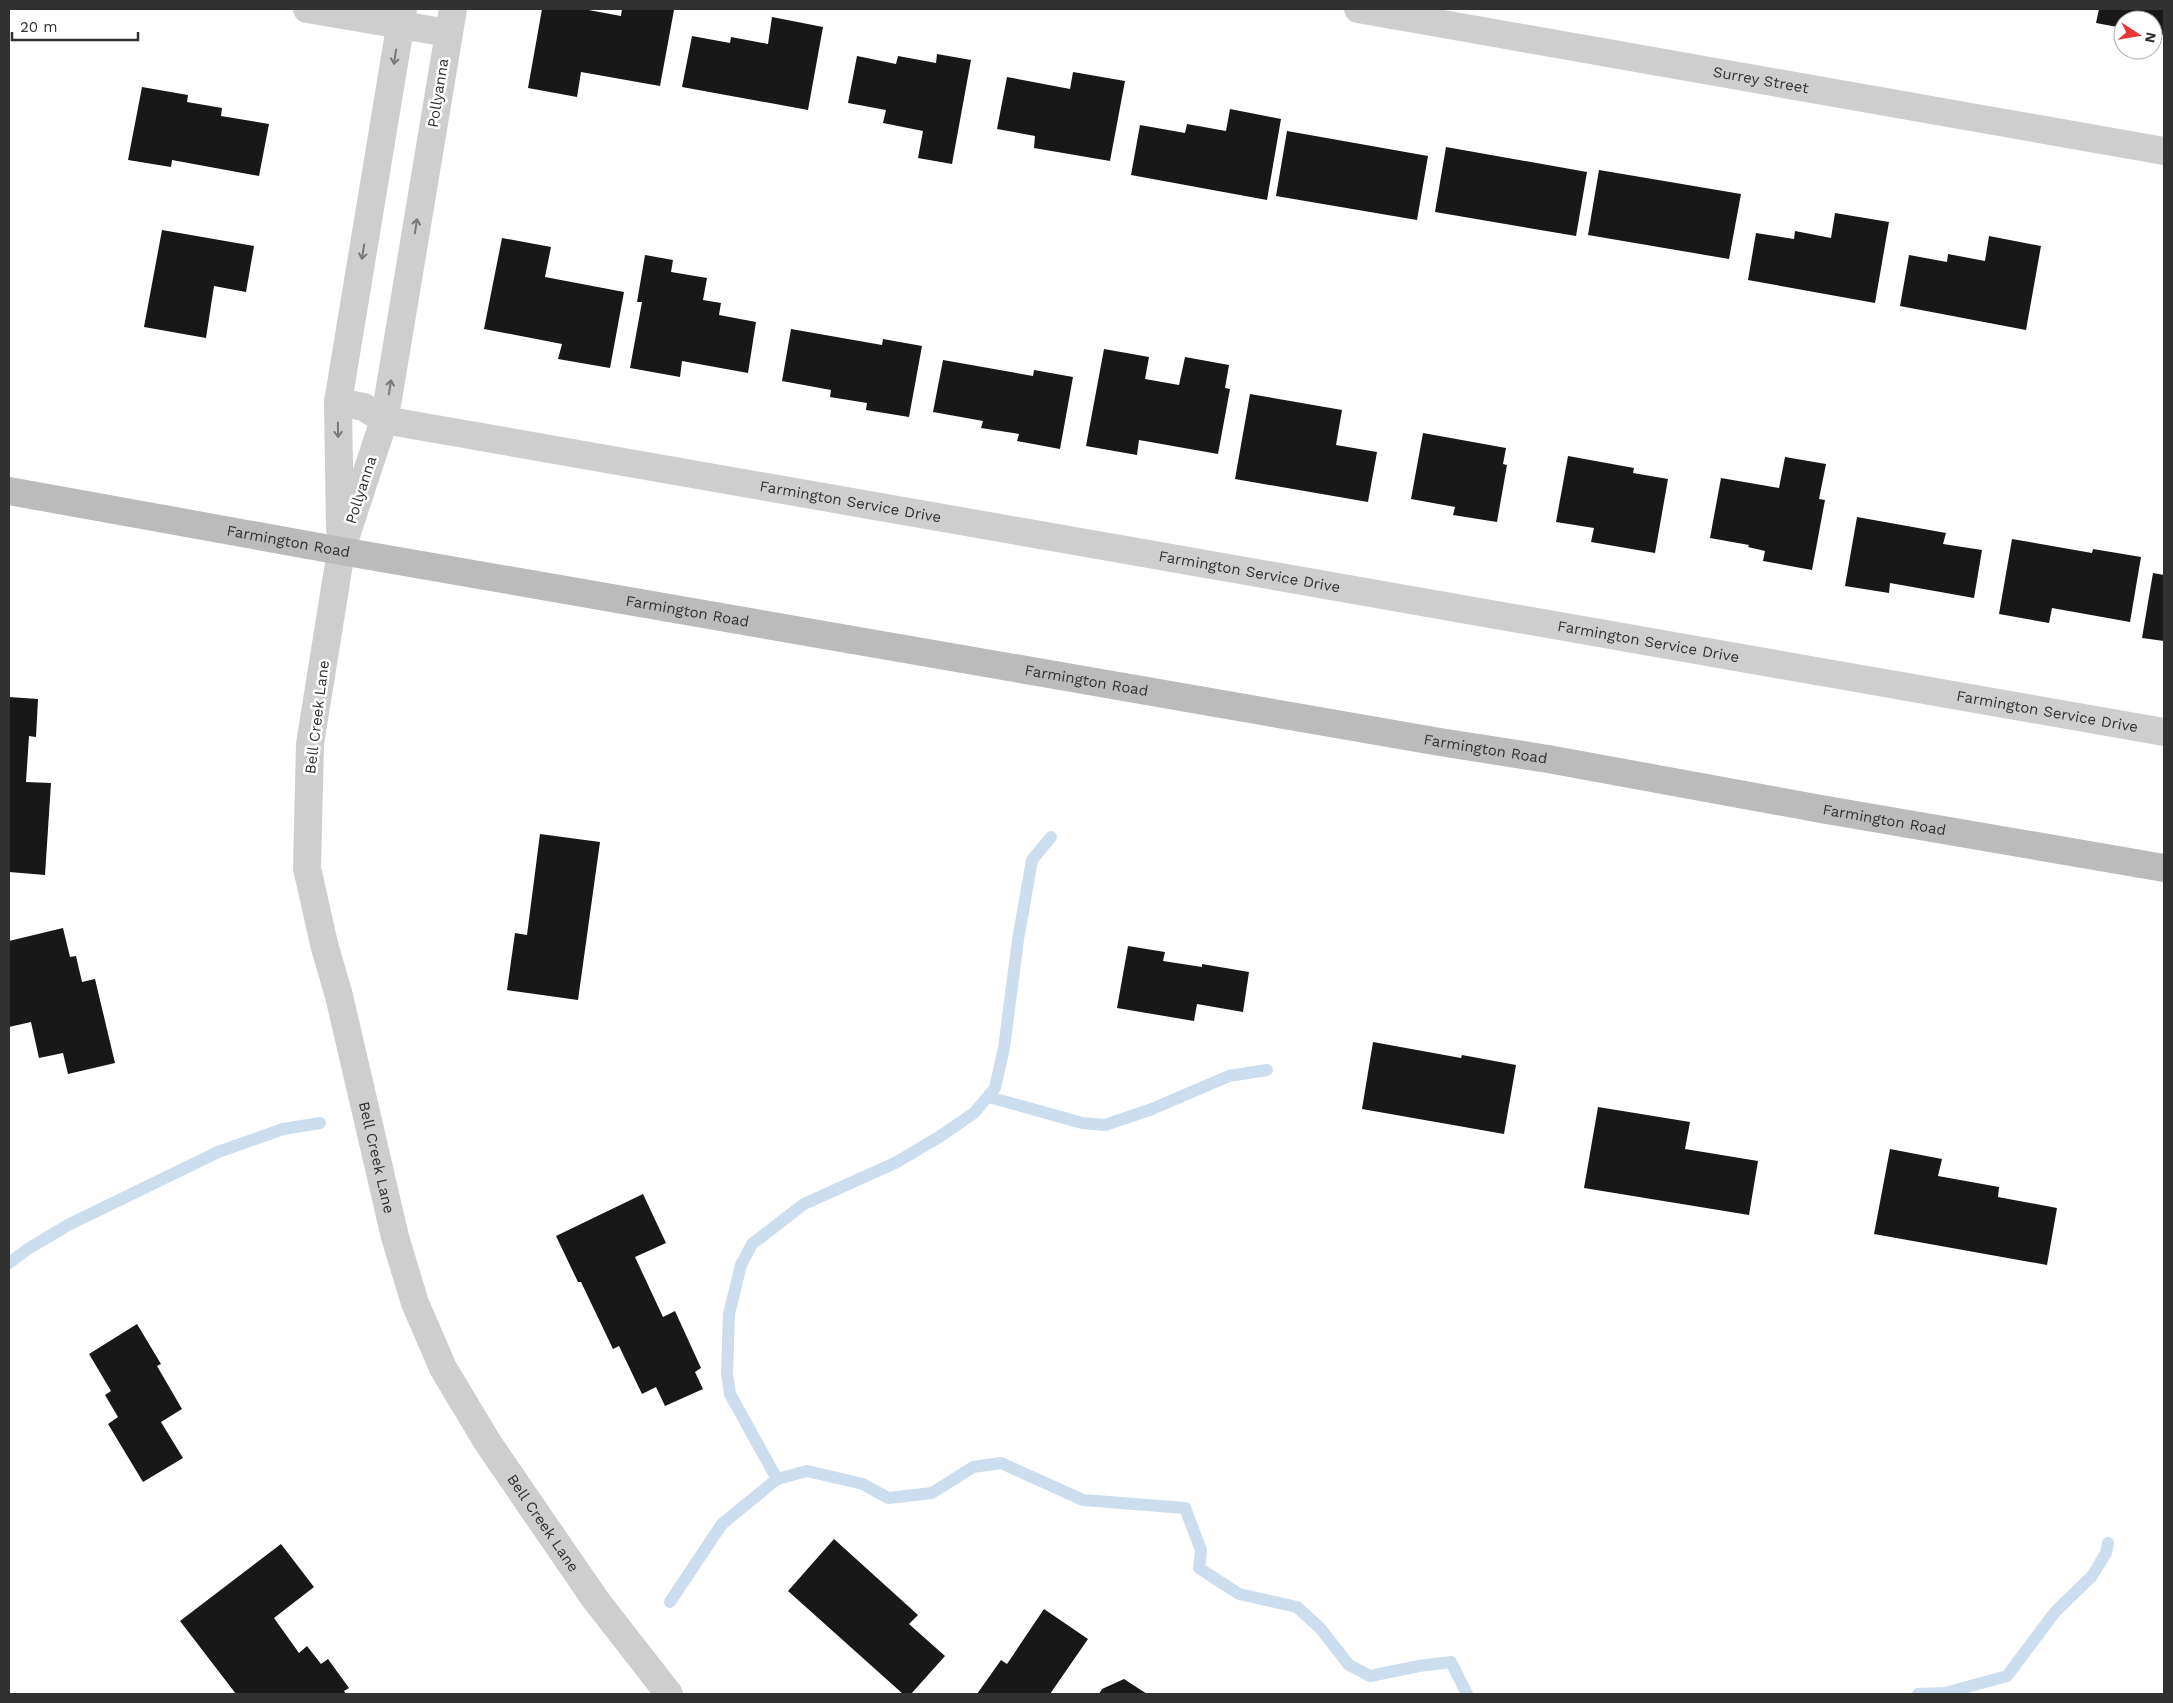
<svg xmlns="http://www.w3.org/2000/svg" width="2173" height="1703" font-family="'Work Sans',sans-serif">
  <style>
    .lines { fill: none; stroke-linecap: round; stroke-linejoin: round }
    .stream { stroke: #ccdded; stroke-width: 12 }
    .building { fill: #181818 }
    .minor { stroke: #cecece; stroke-width: 28 }
    .secondary { stroke: #bbb; stroke-width: 28 }
    .oneway { stroke: #787878 }
    .labels { text-anchor: middle; stroke-width: 5; stroke-linejoin: round; paint-order: stroke }
    .street-label { font-size: 15px; fill: #313131; stroke: #fff }
  </style>
  <rect width="100%" height="100%" fill="#fff"/>
  <g class="lines">
    <g class="stream">
      <path d="M989,1097L1082,1123L1105,1125L1152,1109L1229,1076L1267,1070"/>
      <path d="M9,1263L28,1249L68,1225L218,1152L283,1129L320,1123"/>
      <path d="M777,1479L730,1394L727,1373L729,1314L741,1265L752,1244L804,1204L895,1163L939,1137L974,1113L995,1088L1004,1048L1018,940L1032,860L1051,837"/>
      <path d="M670,1602L722,1524L777,1479L807,1471L863,1484L888,1498L932,1493L973,1467L1001,1463L1083,1500L1185,1508L1201,1550L1199,1568L1239,1594L1297,1607L1320,1628L1349,1665L1370,1676L1419,1666L1451,1662L1467,1694"/>
      <path d="M1918,1694L1945,1693L2007,1676L2055,1612L2092,1576L2106,1553L2108,1543"/>
    </g>
  </g>
  <g class="building">
    <path d="M542,9H583L621,16L622,9L674,10L660,86L581,72L577,97L528,88Z"/>
    <path d="M2099,9H2164V35L2153,33V20H2123V28L2096,23Z"/>
    <path d="M772,17L823,27L808,110L682,87L692,36L730,43L731,37L768,44Z"/>
    <path d="M937,54L971,60L952,164L918,158L923,131L883,123L886,110L848,103L857,56L896,64L898,56L936,63Z"/>
    <path d="M1073,72L1125,81L1110,161L1034,148L1035,136L997,129L1007,77L1070,89Z"/>
    <path d="M142,87L188,95L187,102L222,108L221,116L269,124L259,176L172,160L171,167L128,160Z"/>
    <path d="M1230,109L1281,119L1267,200L1131,175L1140,125L1185,133L1187,124L1226,131Z"/>
    <path d="M1287,131L1428,156L1417,220L1276,196Z"/>
    <path d="M1446,147L1587,172L1576,236L1435,212Z"/>
    <path d="M1599,170L1741,194L1729,259L1588,235Z"/>
    <path d="M1835,213L1889,222L1875,303L1748,280L1756,233L1794,239L1795,231L1831,238Z"/>
    <path d="M162,230L254,246L246,292L214,286L206,338L144,327Z"/>
    <path d="M1989,236L2041,246L2026,330L1900,306L1909,255L1947,262L1948,254L1985,261Z"/>
    <path d="M502,238L551,247L545,277L624,292L610,368L558,359L562,344L484,329Z"/>
    <path d="M645,255L673,260L671,272L707,278L703,300L721,303L719,315L756,322L748,373L682,361L680,377L630,368L642,302H637Z"/>
    <path d="M791,329L882,345L883,339L922,346L909,417L866,410L867,403L830,397L831,390L782,381Z"/>
    <path d="M1104,349L1149,357L1145,379L1179,385L1185,357L1229,365L1225,388L1230,389L1218,454L1139,440L1137,455L1086,446Z"/>
    <path d="M943,360L1033,376L1034,370L1073,377L1060,449L1017,441L1019,434L981,428L983,421L933,412Z"/>
    <path d="M1250,394L1342,410L1336,445L1377,452L1368,502L1235,479Z"/>
    <path d="M1423,433L1506,448L1503,464L1507,465L1497,522L1453,515L1455,507L1411,499Z"/>
    <path d="M1568,456L1634,468L1633,473L1668,479L1655,553L1591,542L1594,528L1556,522Z"/>
    <path d="M1785,457L1826,464L1819,499L1825,500L1812,570L1763,561L1765,551L1748,547L1749,545L1710,538L1721,478L1779,488Z"/>
    <path d="M1857,517L1946,533L1943,544L1982,550L1974,598L1890,583L1889,593L1845,586Z"/>
    <path d="M2012,539L2092,553L2093,549L2141,557L2130,622L2052,608L2049,623L1999,614Z"/>
    <path d="M2153,573L2164,575V641L2142,638Z"/>
    <path d="M9,697L38,699L36,737L29,736L26,782L51,783L45,875L9,872Z"/>
    <path d="M540,834L600,842L578,1000L507,990L515,933L527,935Z"/>
    <path d="M63,928L70,957L76,956L82,982L95,979L115,1063L68,1074L63,1053L39,1058L31,1022L9,1027V941Z"/>
    <path d="M1128,946L1165,952L1163,961L1202,967V964L1249,972L1243,1012L1197,1004L1194,1021L1117,1008Z"/>
    <path d="M1373,1042L1461,1058L1462,1055L1516,1065L1504,1134L1362,1109Z"/>
    <path d="M1598,1107L1690,1122L1685,1149L1758,1161L1749,1215L1584,1188Z"/>
    <path d="M1890,1149L1942,1159L1938,1176L1999,1187L1998,1197L2057,1208L2047,1265L1874,1234Z"/>
    <path d="M643,1194L666,1243L635,1257L663,1317L675,1311L701,1368L695,1372L703,1389L665,1406L656,1387L642,1394L619,1346L613,1349L581,1282H578L556,1236Z"/>
    <path d="M137,1324L161,1364L157,1366L182,1409L161,1422L183,1458L143,1482L108,1424L118,1417L105,1395L111,1391L89,1354Z"/>
    <path d="M834,1539L918,1615L909,1624L945,1656L911,1694H903L788,1591Z"/>
    <path d="M281,1544L314,1587L274,1618L299,1653L307,1646L321,1664L328,1659L349,1688L344,1691L346,1694H236L180,1621Z"/>
    <path d="M1044,1609L1088,1639L1050,1694H977L1001,1660L1007,1664Z"/>
    <path d="M1124,1679L1147,1694H1099L1102,1689Z"/>
  </g>
  <g class="lines">
    <g class="minor">
      <path d="M307,9L448,33"/>
      <path id="s1" d="M453,9L388,399L384,420L341,551L310,744L307,868L324,944L339,996L395,1237L415,1303L443,1368L488,1443L595,1599L669,1694"/>
      <path id="s2" d="M1358,9L2164,151"/>
      <path id="s3" d="M338,402L364,407L384,420L2164,732"/>
      <path d="M340,529L338,402L403,9"/>
    </g>
    <path class="secondary" id="s4" d="M9,491L341,551L1440,742L1548,759L1821,809L2164,868"/>
  </g>
  <defs><path id="oneway-shaft" d="M-6 0H5M1.5-3L5.5 0L1.5 3" fill="none" stroke-width="1.6" stroke-linecap="round" stroke-linejoin="round" transform="scale(1.25)"/></defs>
  <g class="oneway">
    <use href="#oneway-shaft" transform="translate(395 57) rotate(99)"/>
    <use href="#oneway-shaft" transform="translate(416 226) rotate(-81)"/>
    <use href="#oneway-shaft" transform="translate(363 252) rotate(99)"/>
    <use href="#oneway-shaft" transform="translate(390 387) rotate(-81)"/>
    <use href="#oneway-shaft" transform="translate(338 430) rotate(89)"/>
  </g>
  <g class="labels">
    <g class="street-label">
      <text dy="5" stroke="none"><textPath href="#s2" startOffset="409">Surrey Street</textPath></text>
      <text transform="translate(438 93) rotate(-81)" y="5">Pollyanna</text>
      <text transform="translate(361 490) rotate(-72)" y="5">Pollyanna</text>
      <text dy="5" stroke="none"><textPath href="#s3" startOffset="524">Farmington Service Drive</textPath></text>
      <text dy="5" stroke="none"><textPath href="#s4" startOffset="284">Farmington Road</textPath></text>
      <text dy="5" stroke="none"><textPath href="#s3" startOffset="929">Farmington Service Drive</textPath></text>
      <text dy="5" stroke="none"><textPath href="#s4" startOffset="689">Farmington Road</textPath></text>
      <text dy="5" stroke="none"><textPath href="#s3" startOffset="1334">Farmington Service Drive</textPath></text>
      <text dy="5" stroke="none"><textPath href="#s4" startOffset="1094">Farmington Road</textPath></text>
      <text dy="5" stroke="none"><textPath href="#s3" startOffset="1739">Farmington Service Drive</textPath></text>
      <text transform="translate(317 717) rotate(-83)" y="5">Bell Creek Lane</text>
      <text dy="5" stroke="none"><textPath href="#s4" startOffset="1499">Farmington Road</textPath></text>
      <text dy="5" stroke="none"><textPath href="#s4" startOffset="1904">Farmington Road</textPath></text>
      <text dy="5" stroke="none"><textPath href="#s1" startOffset="1172">Bell Creek Lane</textPath></text>
      <text dy="5" stroke="none"><textPath href="#s1" startOffset="1578">Bell Creek Lane</textPath></text>
    </g>
  </g>
  <rect width="2173" height="1703" fill="none" stroke="#313131" stroke-width="20"/>
  <g transform="translate(2138 35) rotate(102)"><circle r="24" fill="#ffffff" stroke="#adadad"/>
  <path d="M0-4L9 19L0 12L-9 19Z" fill="#e73634"/>
  <text y="-8" font-size="14" font-weight="bold" text-anchor="middle" fill="#313131">N</text>
  </g>
  <path d="M12 32v8h126v-8" fill="none" stroke="#313131" stroke-width="2.5"/>
  <text x="20" y="32" font-size="15" fill="#313131" stroke="#ffffff" stroke-width="4" paint-order="stroke">20 m</text>
</svg>
